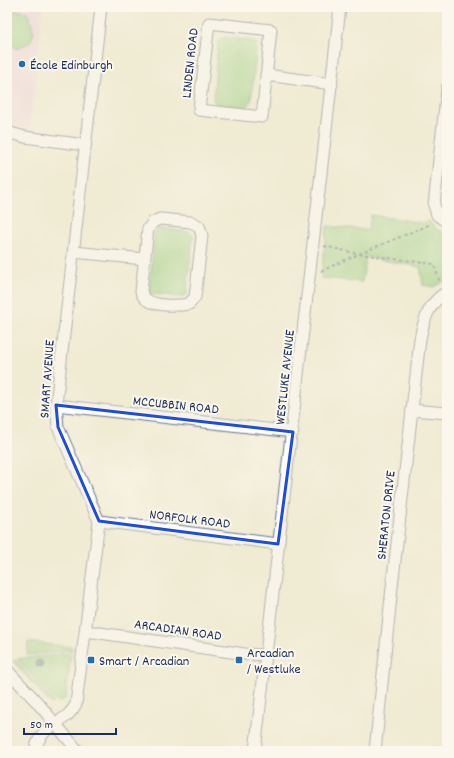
<svg xmlns="http://www.w3.org/2000/svg" width="454" height="758" font-family="Dekko,sans-serif">
  <style>
    .built { fill: #f1d0e4 }
    .green { fill: #95ce81; stroke: #587e70 }
    .lines { fill: none; stroke-linecap: round; stroke-linejoin: round }
    .minor-casing { stroke: #667187; stroke-width: 13 }
    .path { stroke: #667187; stroke-width: 2; stroke-dasharray: 3 3; stroke-linecap: butt }
    .minor { stroke: #fff; stroke-width: 11 }
    .tree { fill: #8c9a98 }
    .marked { fill: none; stroke: #1d4ed8; stroke-width: 3; stroke-linejoin: round }
    .poi-dot { fill: #1f6fb2; stroke: #fbf7ec; stroke-width: 1.5 }
    .labels { text-anchor: middle; stroke-width: 4; stroke-linejoin: round; paint-order: stroke }
    .street-label { font-size: 14px; fill: #1b2f5e; stroke: #fbf7ec }
    .poi-label { font-size: 14px; fill: #1b2f5e; stroke: #fbf7ec; text-anchor: start }
  </style>
  <rect width="100%" height="100%" fill="#fbf7ec"/>
  <filter id="ink" filterUnits="userSpaceOnUse"><feTurbulence type="fractalNoise" baseFrequency=".025" numOctaves="2"/><feDisplacementMap in="SourceGraphic" scale="8" xChannelSelector="R" yChannelSelector="G"/><feConvolveMatrix kernelMatrix="1 2 1 2 8 2 1 2 1" color-interpolation-filters="sRGB"/></filter>
  <filter id="wash" filterUnits="userSpaceOnUse"><feTurbulence type="fractalNoise" baseFrequency=".012" numOctaves="4" result="noise"/><feDisplacementMap in="SourceGraphic" scale="16" xChannelSelector="R" yChannelSelector="G"/><feGaussianBlur stdDeviation="0.9" result="paint"/><feColorMatrix in="noise" values="0 0 0 0 0 0 0 0 0 0 0 0 0 0 0 0 0 1.4 0 .05"/><feComposite in="paint" operator="in"/></filter>
  <g filter="url(#wash)">
    <rect width="100%" height="100%" fill="#f0ebd3"/>
    <path class="built" d="M7,7H43L30,127H23L7,120Z"/>
    <g class="green">
      <path d="M14,10L28,12L34,33L30,42L17,49L7,43V17Z"/>
      <path d="M225,37L253,41L257,44L251,101L250,103L247,107L216,104L213,100L218,42L220,39Z"/>
      <path d="M371,215L425,223L429,221L436,229L447,234V280L433,287L423,285L420,267L366,257L362,282L321,278L327,226L368,230Z"/>
      <path d="M158,228L189,232L193,235L187,291V294L183,297L153,294L149,290L155,233Z"/>
      <path d="M28,642L72,647V650L27,655Z"/>
      <path d="M71,653L66,696L65,699L59,702L54,700L17,659Z"/>
      <path d="M15,660L53,702V704L47,700L13,661Z"/>
    </g>
  </g>
  <g filter="url(#ink)">
    <g class="lines">
      <defs>
        <g id="minor">
          <path d="M209,23L271,30L262,117L199,110Z"/>
          <path d="M266,75L332,84"/>
          <path d="M447,88L434,205L437,215L447,222"/>
          <path d="M7,132L25,137L85,145"/>
          <path d="M160,219L191,222L199,226L202,236L195,297L189,304C178,306 151,307 144,297C142,296 142,293 141,291L148,229L153,222Z"/>
          <path d="M74,252L144,259"/>
          <path d="M56,405L293,432"/>
          <path d="M412,410L447,413"/>
          <path d="M99,521L278,544"/>
          <path d="M86,631L245,654L266,655"/>
          <path d="M7,670L37,702L78,751"/>
          <path d="M35,751C41,722 66,725 76,704L99,521L58,427L56,405L101,7"/>
          <path d="M255,751C284,503 312,255 340,7"/>
          <path d="M375,751L392,587L420,339C424,319 429,302 447,292"/>
        </g>
      </defs>
      <use href="#minor" class="minor-casing"/>
      <g class="path">
        <path d="M324,246L359,254L434,264L440,283"/>
        <path d="M321,271L359,254L431,224"/>
        <path d="M54,751L61,749"/>
      </g>
      <use href="#minor" class="minor"/>
    </g>
    <circle class="tree" cx="41" cy="664" r="4.5"/>
  </g>
  <path d="M0 0H454V758H0ZM56,405L293,432L278,544L99,521L58,427Z" fill="#f0ebd3" fill-opacity=".55" fill-rule="evenodd"/>
  <path class="marked" d="M56,405L293,432L278,544L99,521L58,427Z"/>
  <g class="poi-dot">
    <circle cx="22" cy="64" r="4"/>
    <rect x="87" y="656" width="8" height="8" rx="2"/>
    <rect x="235" y="656" width="8" height="8" rx="2"/>
  </g>
  <g class="labels">
    <g class="street-label">
      <text transform="translate(189 63) rotate(-84)" y="5">LINDEN ROAD</text>
      <text transform="translate(284 377) rotate(-84)" y="5">WESTLUKE AVENUE</text>
      <text transform="translate(46 379) rotate(-86)" y="5">SMART AVENUE</text>
      <text transform="translate(176 404) rotate(6)" y="5">MCCUBBIN ROAD</text>
      <text transform="translate(385 515) rotate(-84)" y="5">SHERATON DRIVE</text>
      <text transform="translate(190 518) rotate(7)" y="5">NORFOLK ROAD</text>
      <text transform="translate(178 629) rotate(8)" y="5">ARCADIAN ROAD</text>
    </g>
    <g class="poi-label">
      <text x="30" y="69">École Edinburgh</text>
      <text x="247" y="657">Arcadian<tspan x="247" dy="16">/ Westluke</tspan></text>
      <text x="99" y="665">Smart / Arcadian</text>
    </g>
  </g>
  <rect width="454" height="758" fill="none" stroke="#fbf7ec" stroke-width="24"/>
  <path d="M24 728v6h92v-6" fill="none" stroke="#1b2f5e" stroke-width="2"/>
  <text x="30" y="728" font-size="12" fill="#1b2f5e" stroke="#fbf7ec" stroke-width="3" paint-order="stroke">50 m</text>
</svg>
